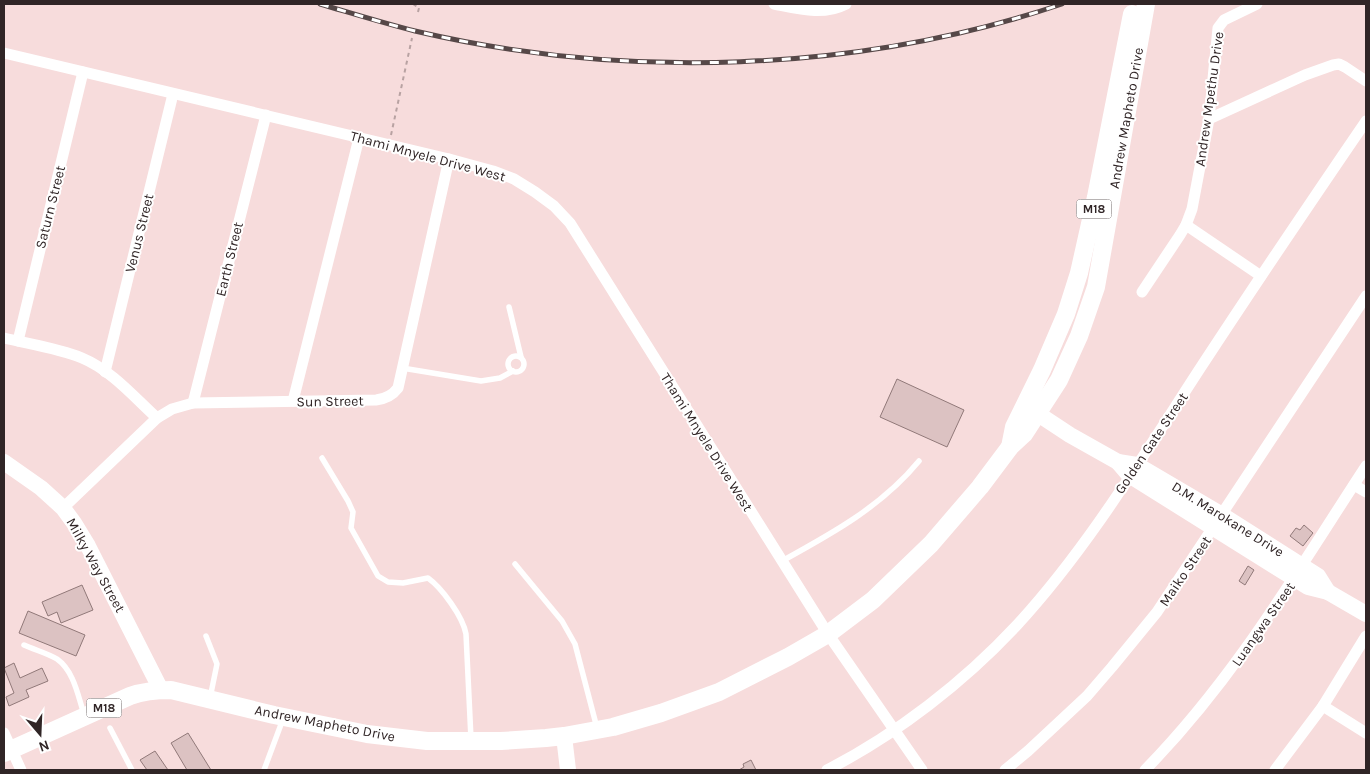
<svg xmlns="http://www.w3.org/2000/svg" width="1370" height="774" font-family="Karla,sans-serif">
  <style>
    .building { fill: #dcc2c2; stroke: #917979 }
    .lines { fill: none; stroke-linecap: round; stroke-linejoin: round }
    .path { stroke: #b8a2a2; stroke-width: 2; stroke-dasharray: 4 4; stroke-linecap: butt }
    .lane { stroke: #fff; stroke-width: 5.5 }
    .street { stroke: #fff; stroke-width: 11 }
    .secondary { stroke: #fff; stroke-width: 16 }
    .primary { stroke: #fff; stroke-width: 18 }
    .rail-casing { stroke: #564848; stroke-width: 5 }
    .rail { stroke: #fff; stroke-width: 3; stroke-dasharray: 9; stroke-linecap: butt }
    .labels { text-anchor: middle; stroke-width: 4; stroke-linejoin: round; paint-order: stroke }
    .shield { fill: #fff; stroke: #6e6667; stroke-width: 1 }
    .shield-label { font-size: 12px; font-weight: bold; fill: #302526 }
    .street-label { font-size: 14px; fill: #302526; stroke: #fff }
  </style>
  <rect width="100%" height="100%" fill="#f7dcdc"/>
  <g class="building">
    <path d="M897,379L964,410L947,447L880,417Z"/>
    <path d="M1304,525L1313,533L1303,546L1290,536L1296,528L1300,530Z"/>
    <path d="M1248,566L1254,570L1245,585L1239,581Z"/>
    <path d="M82,585L93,610L61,623L57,612L48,616L42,602Z"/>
    <path d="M28,611L85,635L76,656L19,633Z"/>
    <path d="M14,663L20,678L42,668L48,681L26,690L29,697L9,706L6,697L14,693L4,668Z"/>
    <path d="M188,733L211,770H187L171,743Z"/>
    <path d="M155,751L168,770H147L140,760Z"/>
    <path d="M751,760L756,770H739L744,767L743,764Z"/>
  </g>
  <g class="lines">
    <g class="path">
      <path d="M413,4L419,8"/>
      <path d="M418,12L420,4"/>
      <path d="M391,135L412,38"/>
    </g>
    <g class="lane">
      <path d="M509,307L521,357"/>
      <circle cx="516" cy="364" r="8"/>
      <path d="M402,368L481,381L500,378L513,371"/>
      <path d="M322,458L348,501L353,512L351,528L378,576L388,582L403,583L428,578C442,588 463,617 466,634L471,739"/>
      <path d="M782,561C833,533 882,506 919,461"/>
      <path d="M515,564L562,621L575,644L597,728"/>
      <path d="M206,636L217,664L210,698"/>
      <path d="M24,645C35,650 47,653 57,659C74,671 78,696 84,714"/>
      <path d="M110,728L132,770"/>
      <path d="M264,770L283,719"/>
    </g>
    <g class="street">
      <path d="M774,4C799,9 823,16 846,4"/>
      <path d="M4,53L449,159L493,171L514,179L535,192L554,206L570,223L828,634L922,770"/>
      <path d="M1209,119L1305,75L1333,65L1339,64L1345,67L1366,81"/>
      <path d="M1186,225L1261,276"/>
      <path d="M1142,292L1180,235L1186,225L1192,209L1209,119L1218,28L1224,20L1257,4"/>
      <path d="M4,338C29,344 58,348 82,358C111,370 134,397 157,418"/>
      <path d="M18,341L83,72"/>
      <path d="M105,372L173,94"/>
      <path d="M293,401L359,138"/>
      <path d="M193,403L266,115"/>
      <path d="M1354,485L1366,492"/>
      <path d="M63,508L157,418L172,409L193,403L376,400C385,399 392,396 398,388L449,159"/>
      <path d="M1323,706L1366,733"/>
      <path d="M4,733L21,770"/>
      <path d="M827,770C897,734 964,682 1017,625C1087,549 1143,456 1199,370C1254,286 1310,203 1366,121"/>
      <path d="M1005,770L1028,751L1087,696L1112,667L1157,612L1366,296"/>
      <path d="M1145,770C1235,678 1296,573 1366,466"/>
      <path d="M1275,770L1323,706L1366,636"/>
    </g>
    <g class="secondary">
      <path d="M1026,406L1070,435L1118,462L1137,465L1222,515L1318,576L1328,592"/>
      <path d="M4,462L41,488L63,508L74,523L88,546L161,690"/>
      <path d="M1118,462L1129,475L1308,587L1328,592L1366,614"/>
      <path d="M564,736L568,770"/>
    </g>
    <g class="primary">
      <path d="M1010,447L1014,427L1042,370L1066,314L1079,273L1096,197L1132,14"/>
      <path d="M4,753L130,696C144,691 157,690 171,690L274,715L367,734L427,741H501L546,738L564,736L613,727L661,713L719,692L788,657L828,634L873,600L931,544L980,487L1010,447L1024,434L1059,380L1079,336L1096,287L1146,4"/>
    </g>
    <defs>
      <path id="rail" d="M320,4C351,13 383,23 415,31C624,80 858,73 1062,4"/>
    </defs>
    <use href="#rail" class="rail-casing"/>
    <use href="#rail" class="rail"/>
  </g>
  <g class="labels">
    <g class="shield">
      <rect x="1076.5" y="199.5" width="35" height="19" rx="4"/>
      <rect x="86.5" y="698.5" width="35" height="19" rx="4"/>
    </g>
    <g class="shield-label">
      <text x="1094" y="213">M18</text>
      <text x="104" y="712">M18</text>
    </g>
    <g class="street-label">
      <text transform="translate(1209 99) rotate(-82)" y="5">Andrew Mpethu Drive</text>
      <text transform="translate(1126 118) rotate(-80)" y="5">Andrew Mapheto Drive</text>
      <text transform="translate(428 156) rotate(15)" y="5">Thami Mnyele Drive West</text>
      <text transform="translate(50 207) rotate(-76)" y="5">Saturn Street</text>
      <text transform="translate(139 233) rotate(-76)" y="5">Venus Street</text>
      <text transform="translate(229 259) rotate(-76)" y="5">Earth Street</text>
      <text transform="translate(330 401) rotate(-1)" y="5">Sun Street</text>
      <text transform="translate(707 442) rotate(58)" y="5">Thami Mnyele Drive West</text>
      <text transform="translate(1151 443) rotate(-56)" y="5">Golden Gate Street</text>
      <text transform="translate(1228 519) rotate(32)" y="5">D.M. Marokane Drive</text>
      <text transform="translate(96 565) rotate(61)" y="5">Milky Way Street</text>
      <text transform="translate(1185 571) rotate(-56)" y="5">Maiko Street</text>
      <text transform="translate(1263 624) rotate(-55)" y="5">Luangwa Street</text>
      <text transform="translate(325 723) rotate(11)" y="5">Andrew Mapheto Drive</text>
    </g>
  </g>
  <rect width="1370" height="774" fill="none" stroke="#302526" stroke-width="10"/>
  <g transform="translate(40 734) rotate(161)" stroke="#ffffff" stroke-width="4" paint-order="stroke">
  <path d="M0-4L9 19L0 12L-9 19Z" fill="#302526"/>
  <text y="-8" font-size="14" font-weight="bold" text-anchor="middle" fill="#302526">N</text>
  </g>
</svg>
